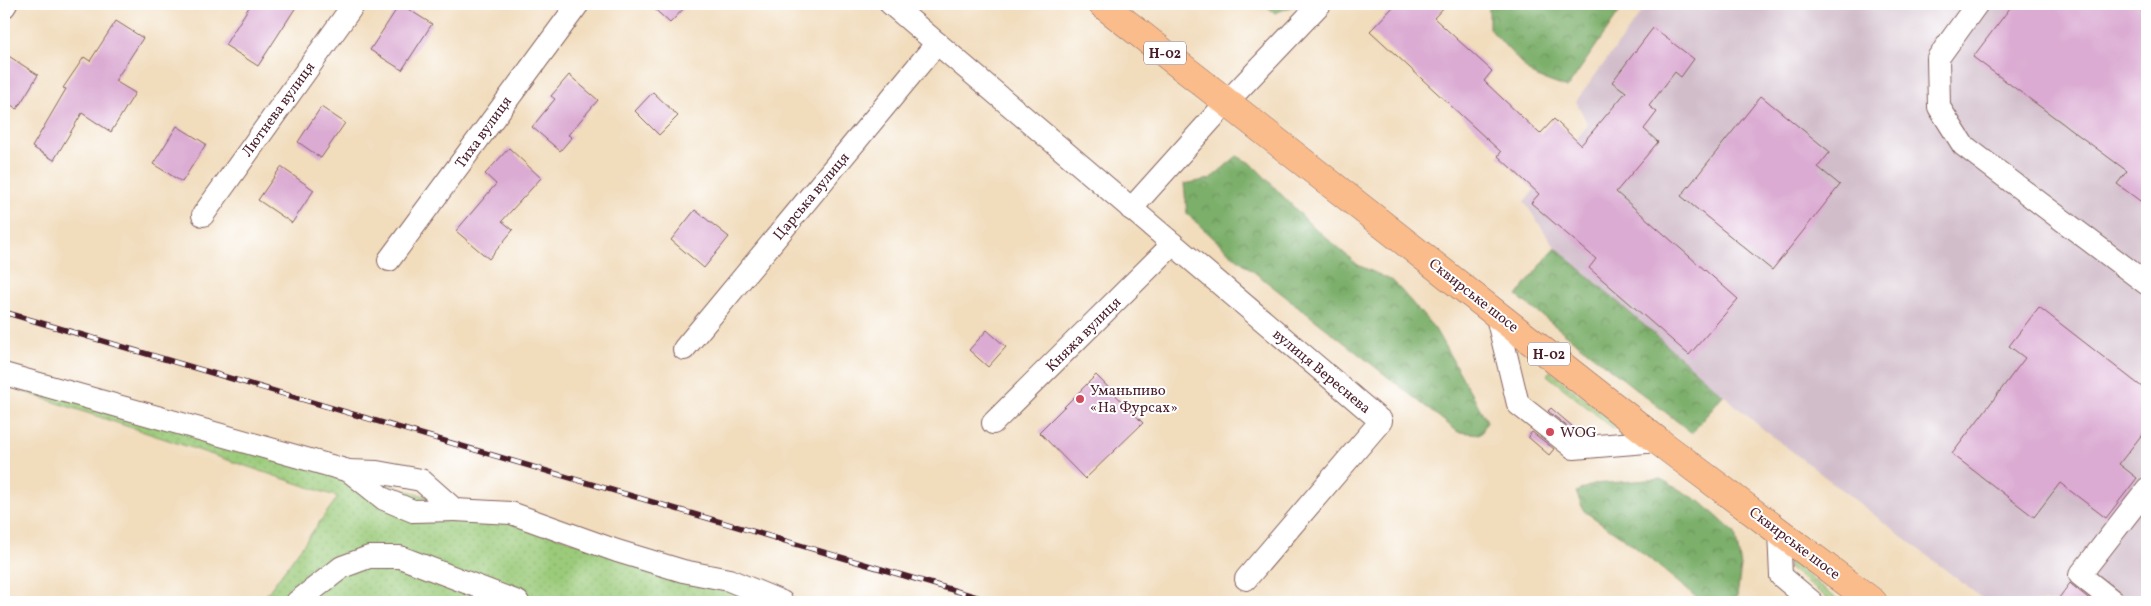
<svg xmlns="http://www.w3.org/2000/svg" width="2151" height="606" font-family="Vollkorn,serif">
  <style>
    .industrial { fill: #d1bdca }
    .grass { fill: url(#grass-dots); stroke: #727552 }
    .forest { fill: url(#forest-crowns); stroke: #63674a }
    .building { fill: #dbabd3 }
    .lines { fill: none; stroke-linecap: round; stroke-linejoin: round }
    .minor-casing { stroke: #84615e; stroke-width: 24 }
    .major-casing { stroke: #84615e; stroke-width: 29 }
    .minor { stroke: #fff; stroke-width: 22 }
    .major { stroke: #fabc8b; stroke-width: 28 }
    .rail-casing { stroke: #4a1f2b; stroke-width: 5.5 }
    .rail { stroke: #fff; stroke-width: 4; stroke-dasharray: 11; stroke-linecap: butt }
    .poi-dot { fill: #d1495b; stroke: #fff; stroke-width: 2 }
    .labels { text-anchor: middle; stroke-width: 4; stroke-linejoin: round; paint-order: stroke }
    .shield { fill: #fff; stroke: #80626b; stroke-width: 1 }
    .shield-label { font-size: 14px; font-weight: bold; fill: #4a1f2b }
    .street-label { font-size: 15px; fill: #4a1f2b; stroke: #fff }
    .poi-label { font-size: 15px; fill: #4a1f2b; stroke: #fff; text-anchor: start }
  </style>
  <defs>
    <pattern id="grass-dots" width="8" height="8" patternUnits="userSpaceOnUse" patternTransform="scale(1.25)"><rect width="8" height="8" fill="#9bcb7a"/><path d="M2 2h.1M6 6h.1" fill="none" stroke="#87ae6a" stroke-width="1.8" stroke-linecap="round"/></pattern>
    <pattern id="forest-crowns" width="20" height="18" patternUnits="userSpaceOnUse" patternTransform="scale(1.25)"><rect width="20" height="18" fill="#7caf6a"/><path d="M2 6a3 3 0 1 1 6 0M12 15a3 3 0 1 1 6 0" fill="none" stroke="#688e57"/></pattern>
  </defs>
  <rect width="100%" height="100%" fill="#fff"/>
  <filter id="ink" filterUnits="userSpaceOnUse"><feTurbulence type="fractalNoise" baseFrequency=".02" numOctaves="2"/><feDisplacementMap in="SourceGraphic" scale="10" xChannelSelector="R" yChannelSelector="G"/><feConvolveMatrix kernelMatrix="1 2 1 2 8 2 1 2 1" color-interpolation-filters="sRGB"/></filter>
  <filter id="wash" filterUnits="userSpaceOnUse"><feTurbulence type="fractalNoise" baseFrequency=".0096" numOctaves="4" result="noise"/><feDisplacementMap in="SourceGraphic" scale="20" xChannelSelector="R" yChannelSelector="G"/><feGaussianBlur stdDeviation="1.12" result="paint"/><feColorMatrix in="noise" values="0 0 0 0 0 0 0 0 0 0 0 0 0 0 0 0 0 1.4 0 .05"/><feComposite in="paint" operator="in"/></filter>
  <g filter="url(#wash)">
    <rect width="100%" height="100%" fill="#f1dcbc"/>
    <path class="industrial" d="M1648,4H2147V602H1987L1759,426L1555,247L1524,202L1588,125L1576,101Z"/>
    <g class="grass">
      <path d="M4,367L771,602H261L338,497L4,385Z"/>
      <path d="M1550,371L1618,426L1614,429L1547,375Z"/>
      <path d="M1788,560L1840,602H1832L1790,569Z"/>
    </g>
    <g class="forest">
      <path d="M1264,4H1293V6L1275,13Z"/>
      <path d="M1489,4H1625L1567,88L1532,75L1489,28Z"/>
      <path d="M1237,156L1252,164L1309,223L1358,265L1393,281L1435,329L1487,421L1481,434L1458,432L1230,253L1187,214L1184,184L1210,179Z"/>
      <path d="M1555,247L1723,395L1692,433L1517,296Z"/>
      <path d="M1661,479L1701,502L1735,533L1741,566L1737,597L1734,602H1705L1696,597L1629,542L1584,511L1576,492L1593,484Z"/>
    </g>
    <g id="blocks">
      <g class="building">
        <path d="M251,4H298L258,66L225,45Z"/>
        <path d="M400,4L432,24L402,70L370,50Z"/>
        <path d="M649,4H688L670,23Z"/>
        <path d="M1396,4H1447L1434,18L1492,71L1484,81L1540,134L1554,119L1581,145L1626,92L1612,82L1653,28L1694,59L1681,77L1675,72L1649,106L1657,112L1644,129L1658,142L1616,192L1738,299L1689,355L1589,268L1596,259L1531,203L1539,194L1498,156L1501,152L1370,31Z"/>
        <path d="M2013,4H2133L2147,15V206L2117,184L2127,171L1973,57Z"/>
        <path d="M116,21L143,38L115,81L135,93L111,132L82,113L54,160L32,147L66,89L63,88L84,57L90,61Z"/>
        <path d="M4,53L38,75L17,109L4,100Z"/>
        <path d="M569,75L598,100L568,135L572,137L560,151L532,127L555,99L551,96Z"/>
        <path d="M653,92L678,116L659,135L635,111Z"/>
        <path d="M1761,96L1830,152L1818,167L1840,185L1772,270L1681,196Z"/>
        <path d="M321,107L345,123L321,158L298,142Z"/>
        <path d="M177,126L206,144L182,182L153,164Z"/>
        <path d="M509,148L541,178L502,221L513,230L489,259L456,231L496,184L485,174Z"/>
        <path d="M281,167L314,190L292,223L258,200Z"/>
        <path d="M695,210L729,237L704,268L671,240Z"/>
        <path d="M2039,307L2147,391V428L2119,464L2137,478L2106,518L2060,483L2034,517L1952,454L2025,358L2009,346Z"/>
        <path d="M987,330L1006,347L988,367L969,350Z"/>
        <path d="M1096,375L1143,423L1085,479L1039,432Z"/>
        <path d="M1551,408L1572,426L1570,429L1548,411Z"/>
        <path d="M1532,432L1554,449L1549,455L1528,437Z"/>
        <path d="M2070,583L2072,585L2093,602H2056Z"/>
      </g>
    </g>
  </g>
  <g filter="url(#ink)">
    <use href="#blocks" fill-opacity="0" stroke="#84615e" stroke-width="1"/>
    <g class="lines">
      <defs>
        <g id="minor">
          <path d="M891,4L1381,421L1246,579"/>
          <path d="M1977,4L1938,58L1939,107L1963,145L2147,284"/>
          <path d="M4,7L6,4"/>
          <path d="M1131,209L1227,102L1320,4"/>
          <path d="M203,215L354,4"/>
          <path d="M389,260L578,4"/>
          <path d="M1496,313L1518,404L1574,448L1658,441"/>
          <path d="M684,349L937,43"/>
          <path d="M4,374L349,471L377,472L421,480L455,510L511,513L617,551L683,571L729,580L782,602"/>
          <path d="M993,423L1173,244"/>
          <path d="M349,471L384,499L413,511L455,510"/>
          <path d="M1779,532L1781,576L1812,602"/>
          <path d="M297,602L342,567L369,557H400L518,602"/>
          <path d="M2114,602L2080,575L2147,489"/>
        </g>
        <path id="major" d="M1102,4L1658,441L1873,602"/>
      </defs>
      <use href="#minor" class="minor-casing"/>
      <use href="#major" class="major-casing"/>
      <use href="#minor" class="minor"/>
      <use href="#major" class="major"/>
      <defs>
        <path id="rail" d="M4,312L994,602"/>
      </defs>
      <use href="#rail" class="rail-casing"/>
      <use href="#rail" class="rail"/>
    </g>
  </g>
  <g class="poi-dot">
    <circle cx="1080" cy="399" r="5"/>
    <circle cx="1550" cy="432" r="5"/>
  </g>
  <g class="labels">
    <g class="shield">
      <rect x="1144" y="41.5" width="42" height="23" rx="4"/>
      <rect x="1528" y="342.5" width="42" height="23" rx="4"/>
    </g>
    <g class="shield-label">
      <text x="1165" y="58">Н-02</text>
      <text x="1549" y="359">Н-02</text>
    </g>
    <g class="street-label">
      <text transform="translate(278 109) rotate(-54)" y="5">Лютнева вулиця</text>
      <text transform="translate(483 132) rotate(-54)" y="5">Тиха вулиця</text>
      <text transform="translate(811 196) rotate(-50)" y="5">Царська вулиця</text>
      <text transform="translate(1474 295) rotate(38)" y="5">Сквирське шосе</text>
      <text transform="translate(1083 334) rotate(-45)" y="5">Княжа вулиця</text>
      <text transform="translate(1322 371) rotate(40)" y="5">вулиця Вереснева</text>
      <text transform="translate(1795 543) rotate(37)" y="5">Сквирське шосе</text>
    </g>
    <g class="poi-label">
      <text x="1090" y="395">Уманьпиво<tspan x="1090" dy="17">«На Фурсах»</tspan></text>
      <text x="1560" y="437">WOG</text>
    </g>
  </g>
  <rect width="2151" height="606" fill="none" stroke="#fff" stroke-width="20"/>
</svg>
